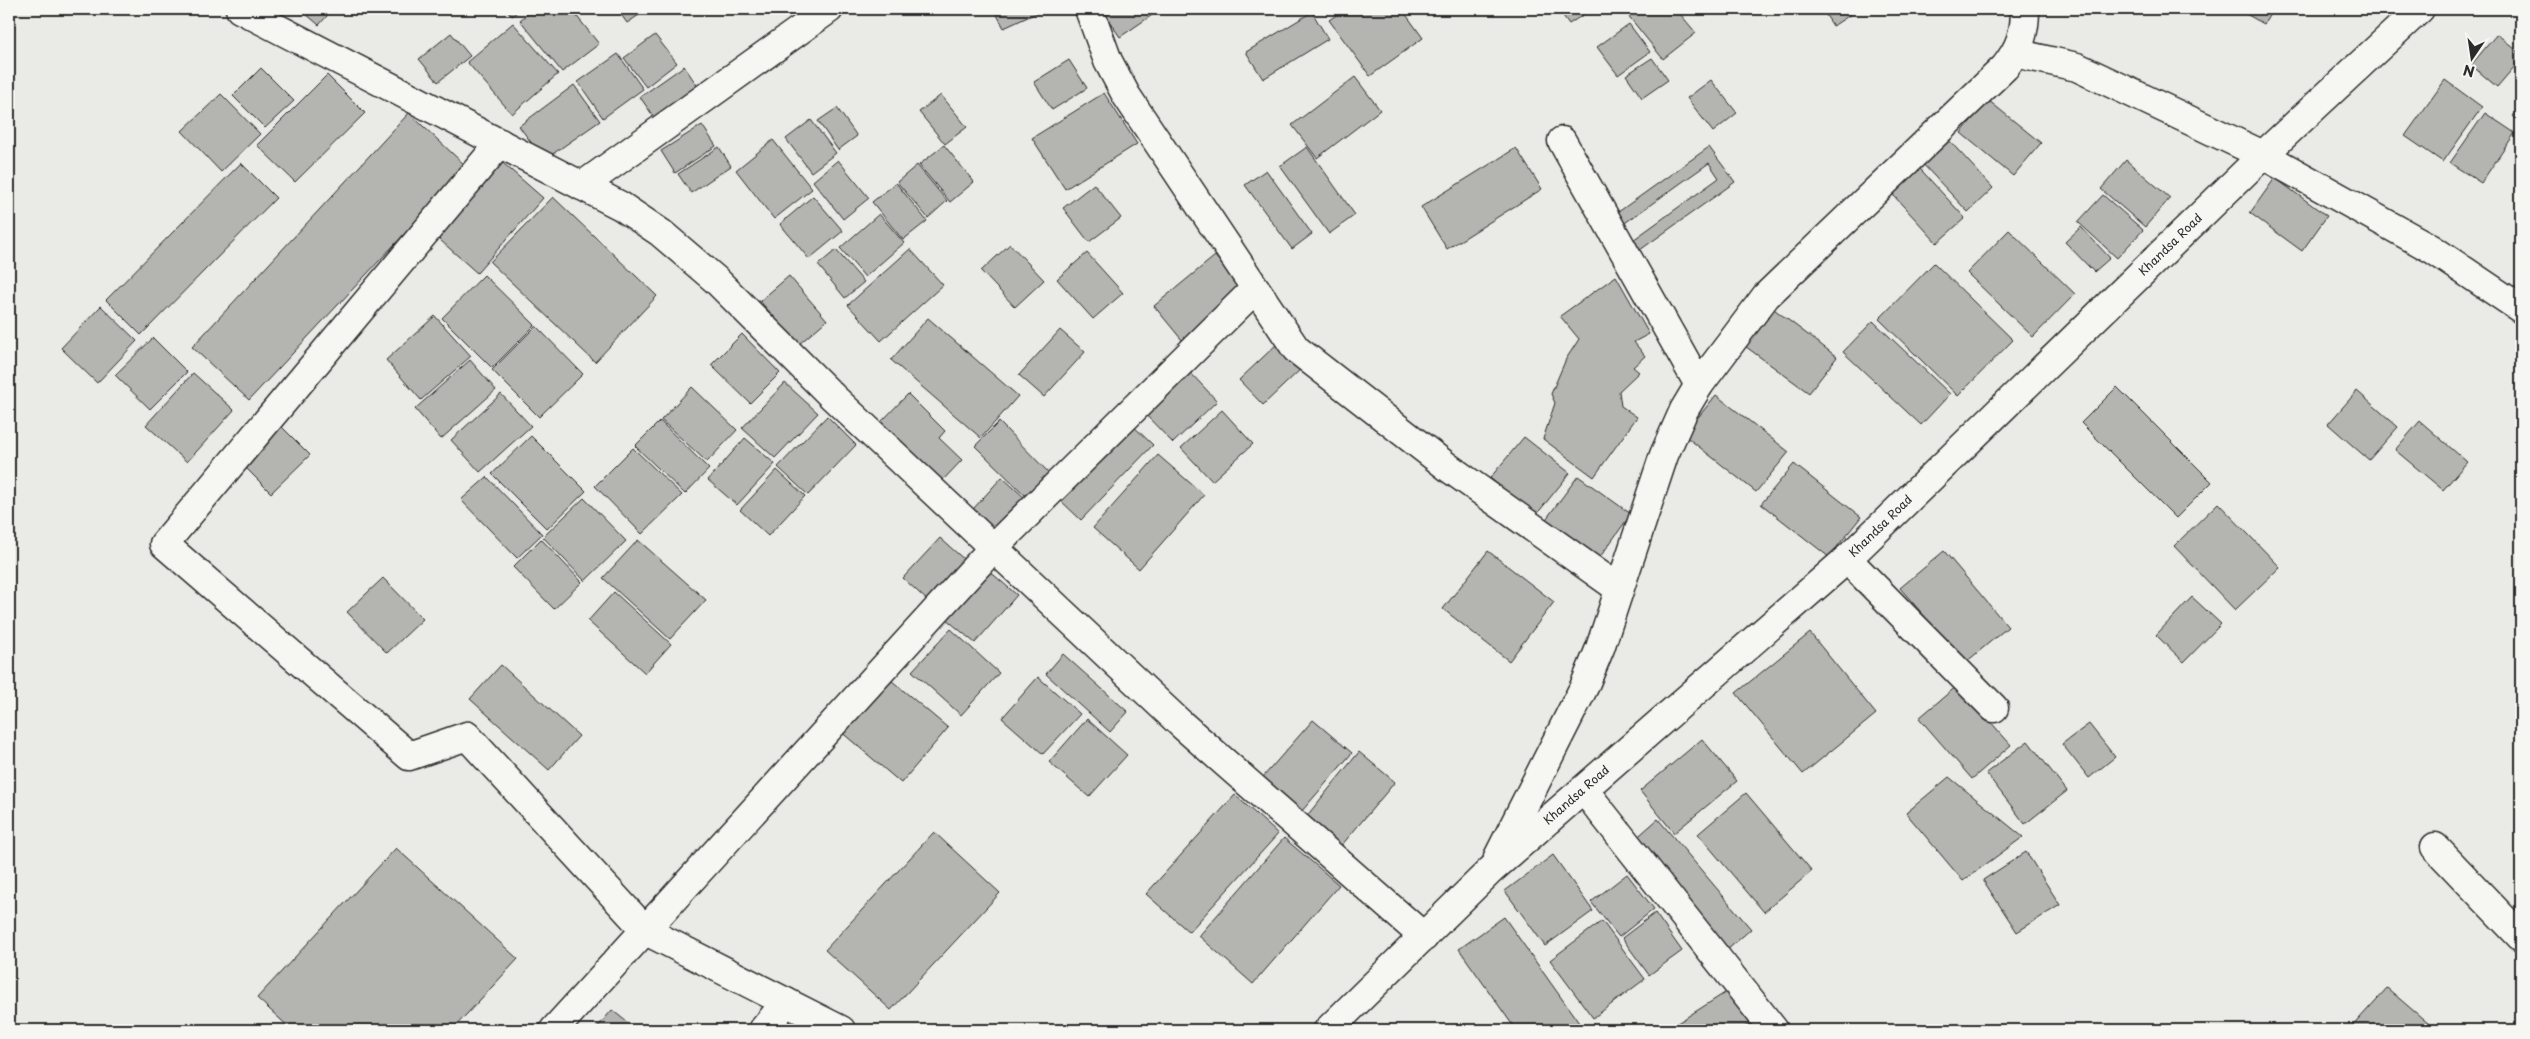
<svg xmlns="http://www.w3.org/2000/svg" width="2530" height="1039" font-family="'Playpen Sans',sans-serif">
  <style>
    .building { fill: #b4b4b1; stroke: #2b2b2b; fill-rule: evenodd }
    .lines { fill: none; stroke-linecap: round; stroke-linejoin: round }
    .minor-casing { stroke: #2b2b2b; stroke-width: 31 }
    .minor { stroke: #f6f6f2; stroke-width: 28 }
    .labels { text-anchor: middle; stroke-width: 4.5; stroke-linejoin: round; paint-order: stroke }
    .street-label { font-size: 12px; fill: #2b2b2b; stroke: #f6f6f2 }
  </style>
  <rect width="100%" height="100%" fill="#eaeae6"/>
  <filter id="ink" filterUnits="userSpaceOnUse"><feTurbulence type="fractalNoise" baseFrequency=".02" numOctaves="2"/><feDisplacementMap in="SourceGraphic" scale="10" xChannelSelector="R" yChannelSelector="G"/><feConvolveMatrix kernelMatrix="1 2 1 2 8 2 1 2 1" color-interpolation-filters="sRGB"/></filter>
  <g filter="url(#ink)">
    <g class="building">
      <path d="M300,9H333L319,25Z"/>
      <path d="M425,9H439L430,15Z"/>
      <path d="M506,9H521L512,16Z"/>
      <path d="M533,9H571L599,44L562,72L520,20Z"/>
      <path d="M617,9H648L627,23Z"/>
      <path d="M994,9H1045L1004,28Z"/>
      <path d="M1101,9H1157L1158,11L1120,37Z"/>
      <path d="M1345,9H1402L1423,38L1370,76L1329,20Z"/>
      <path d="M1558,9H1592L1569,24Z"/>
      <path d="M1623,9H1676L1696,33L1663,59Z"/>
      <path d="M1822,9H1859L1833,26Z"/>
      <path d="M2237,9H2273L2264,24Z"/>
      <path d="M1312,12L1328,39L1263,79L1246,52Z"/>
      <path d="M513,23L558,74L512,114L467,62Z"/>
      <path d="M1629,24L1650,52L1618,75L1597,47Z"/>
      <path d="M451,33L470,56L438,82L419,59Z"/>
      <path d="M2497,34L2521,54V59L2497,87L2471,65Z"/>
      <path d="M655,35L677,63L646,87L624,58Z"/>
      <path d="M618,54L643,89L603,118L578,82Z"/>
      <path d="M1652,58L1668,80L1642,98L1626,75Z"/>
      <path d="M1069,60L1087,88L1052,110L1034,82Z"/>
      <path d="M684,66L711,106L667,136L640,97Z"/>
      <path d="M261,68L294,101L265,128L233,96Z"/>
      <path d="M327,75L365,113L295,182L257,145Z"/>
      <path d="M1355,77L1380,110L1317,158L1292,125Z"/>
      <path d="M1711,80L1737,113L1713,132L1687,98Z"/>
      <path d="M2445,80L2482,107L2443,162L2405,136Z"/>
      <path d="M574,85L600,121L544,160L519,126Z"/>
      <path d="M1104,93L1137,144L1065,189L1032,138Z"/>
      <path d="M221,94L260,134L221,172L182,131Z"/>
      <path d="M941,95L967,127L945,144L919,112Z"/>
      <path d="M1988,100L2041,143L2013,176L1961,133Z"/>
      <path d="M2521,107V124L2513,116Z"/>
      <path d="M837,108L857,136L838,150L818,121Z"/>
      <path d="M409,113L467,167L249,400L192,347Z"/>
      <path d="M2485,113L2515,133L2481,183L2450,163Z"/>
      <path d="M811,120L836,153L811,172L786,139Z"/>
      <path d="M702,125L716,146L675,173L661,151Z"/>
      <path d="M1946,137L1993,188L1968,212L1919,160Z"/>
      <path d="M773,140L812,189L774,219L736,170Z"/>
      <path d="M944,145L974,182L950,202L919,165Z"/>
      <path d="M719,147L731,166L691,193L678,174Z"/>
      <path d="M1307,147L1355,215L1329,234L1280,166Z"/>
      <path d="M1709,147L1735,182L1633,255L1607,220ZM1709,163L1719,178L1633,240L1622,225Z"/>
      <path d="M1516,148L1542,189L1447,249L1421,207Z"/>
      <path d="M496,157L543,198L477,273L430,231Z"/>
      <path d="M838,160L869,198L843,219L813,181Z"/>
      <path d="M1912,160L1965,218L1937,243L1884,185Z"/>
      <path d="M2126,160L2170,198L2145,227L2101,189Z"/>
      <path d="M241,163L276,198L141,335L106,300Z"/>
      <path d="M917,165L947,201L928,218L897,182Z"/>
      <path d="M1266,170L1312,234L1292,249L1245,185Z"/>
      <path d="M2275,178L2327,216L2302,251L2250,213Z"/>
      <path d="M896,183L927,221L903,240L872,202Z"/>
      <path d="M1094,184L1121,218L1089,242L1063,208Z"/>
      <path d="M2103,195L2143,230L2117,258L2078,222Z"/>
      <path d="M813,196L843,231L809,259L780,224Z"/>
      <path d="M553,197L657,296L595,362L490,262Z"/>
      <path d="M879,214L904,243L865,277L840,248Z"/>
      <path d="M2081,227L2110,258L2094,272L2065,242Z"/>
      <path d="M2009,230L2075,294L2033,337L1967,273Z"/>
      <path d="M1010,244L1044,280L1015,307L981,271Z"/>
      <path d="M910,249L943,285L881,341L848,305Z"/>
      <path d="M836,250L864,282L845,298L818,265Z"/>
      <path d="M1087,253L1123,293L1093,319L1057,279Z"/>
      <path d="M1215,256L1247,295L1186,345L1154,306Z"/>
      <path d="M1934,263L2013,340L1958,396L1879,319Z"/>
      <path d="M484,275L535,325L492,368L442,318Z"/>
      <path d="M789,276L827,320L798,345L760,301Z"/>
      <path d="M1616,276L1649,334L1634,342L1645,356L1633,367L1639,372L1619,391L1621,406L1637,417L1594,477L1543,439L1555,403L1551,394L1566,359L1579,339L1560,316Z"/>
      <path d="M1766,303L1837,357L1809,393L1738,341Z"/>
      <path d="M101,306L137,341L97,383L61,348Z"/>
      <path d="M435,316L471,356L421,400L386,360Z"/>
      <path d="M928,318L1018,396L981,438L891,360Z"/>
      <path d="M1873,321L1950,394L1921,425L1843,352Z"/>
      <path d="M536,326L583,374L539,417L492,370Z"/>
      <path d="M1060,330L1085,352L1044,397L1019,375Z"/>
      <path d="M742,334L780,373L750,403L711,365Z"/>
      <path d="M153,338L187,372L150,409L115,375Z"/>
      <path d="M1279,342L1303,367L1263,405L1239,380Z"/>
      <path d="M470,360L496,390L441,439L415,409Z"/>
      <path d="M1187,369L1217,401L1173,443L1143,412Z"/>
      <path d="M193,373L234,410L187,462L146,425Z"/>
      <path d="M785,383L818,413L775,458L742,428Z"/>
      <path d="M692,387L737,430L707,462L661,420Z"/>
      <path d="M2117,387L2212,482L2176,518L2081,423Z"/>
      <path d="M2357,391L2398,427L2369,460L2328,424Z"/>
      <path d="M501,394L531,426L480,472L451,440Z"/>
      <path d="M908,394L945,431L939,438L962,460L942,481L881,422Z"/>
      <path d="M1716,395L1789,452L1756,492L1684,435Z"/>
      <path d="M1222,410L1253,444L1212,481L1181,448Z"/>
      <path d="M827,416L856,445L808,495L778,467Z"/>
      <path d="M660,421L709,469L685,494L635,446Z"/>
      <path d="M2420,421L2467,462L2443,490L2395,450Z"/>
      <path d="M999,422L1054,478L1031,501L975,446Z"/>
      <path d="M1129,422L1153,445L1081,520L1057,497Z"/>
      <path d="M278,423L310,455L271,493L239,461Z"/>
      <path d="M531,436L586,491L547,529L492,474Z"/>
      <path d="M1524,437L1570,473L1536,515L1490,478Z"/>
      <path d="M745,438L775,464L737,505L708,480Z"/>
      <path d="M633,448L682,495L642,534L595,486Z"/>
      <path d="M1158,455L1204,495L1139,569L1093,528Z"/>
      <path d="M1794,464L1861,517L1829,557L1761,504Z"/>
      <path d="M777,470L805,496L768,536L740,510Z"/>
      <path d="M1578,476L1631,514L1595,564L1541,526Z"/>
      <path d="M487,477L542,534L517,558L461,500Z"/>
      <path d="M1002,477L1027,500L991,540L965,518Z"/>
      <path d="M584,498L626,541L585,581L543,537Z"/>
      <path d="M2218,503L2280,567L2235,610L2174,546Z"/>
      <path d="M940,538L967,562L930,603L903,578Z"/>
      <path d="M541,539L582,582L554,609L513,567Z"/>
      <path d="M638,540L706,600L670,639L603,578Z"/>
      <path d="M1488,551L1554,602L1509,661L1443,609Z"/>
      <path d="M1944,551L2008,627L1965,663L1900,588Z"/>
      <path d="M987,569L1017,595L975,643L945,618Z"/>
      <path d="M383,578L423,619L387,653L347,612Z"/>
      <path d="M614,592L671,644L645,673L588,621Z"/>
      <path d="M2192,597L2221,624L2184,662L2156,635Z"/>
      <path d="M951,629L999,673L961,715L912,671Z"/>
      <path d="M1810,633L1876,714L1803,774L1736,693Z"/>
      <path d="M1063,654L1128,712L1110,732L1046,674Z"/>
      <path d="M501,665L579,736L549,770L470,699Z"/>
      <path d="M885,675L948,728L901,783L839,730Z"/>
      <path d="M1038,677L1080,714L1043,754L1002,718Z"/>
      <path d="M1958,685L2011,745L1972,779L1919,718Z"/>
      <path d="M1087,719L1127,755L1089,797L1049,762Z"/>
      <path d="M1313,720L1352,753L1295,819L1256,785Z"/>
      <path d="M2089,724L2115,757L2089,778L2062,744Z"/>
      <path d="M1702,739L1737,781L1674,833L1640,791Z"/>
      <path d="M2028,741L2067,791L2025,824L1986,773Z"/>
      <path d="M1359,752L1395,782L1336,852L1301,823Z"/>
      <path d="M1949,777L2023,837L1963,881L1906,813Z"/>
      <path d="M1746,793L1812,871L1764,912L1698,834Z"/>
      <path d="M1235,795L1278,834L1189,932L1146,894Z"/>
      <path d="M1658,819L1751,929L1726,951L1633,841Z"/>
      <path d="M934,832L1000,893L891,1010L825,950Z"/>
      <path d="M1284,838L1339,885L1253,984L1199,936Z"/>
      <path d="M396,848L518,959L452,1030H292L257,998Z"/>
      <path d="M2026,852L2060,905L2017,932L1983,880Z"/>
      <path d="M1553,855L1593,911L1545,946L1505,891Z"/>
      <path d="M1627,874L1654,909L1619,937L1591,902Z"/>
      <path d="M1655,913L1682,951L1649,975L1622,938Z"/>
      <path d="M1504,917L1579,1023L1568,1030H1516L1459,949Z"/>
      <path d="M1602,921L1645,979L1593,1018L1550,960Z"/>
      <path d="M2387,988L2436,1030H2349Z"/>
      <path d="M1731,989L1752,1022L1740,1030L1668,1029Z"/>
      <path d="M612,1010L637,1030H595Z"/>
    </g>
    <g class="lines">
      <defs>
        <g id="minor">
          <path d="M240,9L621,206L661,233L716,280L833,397L1181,724L1424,937"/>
          <path d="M1089,9L1108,61L1126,95L1296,349L1449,468L1618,588"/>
          <path d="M2015,53L2077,67L2263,155L2432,249L2521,309"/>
          <path d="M1562,141L1699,385"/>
          <path d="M500,143L164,544L409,756L467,736L646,931L841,1030"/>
          <path d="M582,186L829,9"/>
          <path d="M1847,559L1994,708"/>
          <path d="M1584,790L1774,1030"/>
          <path d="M2435,847L2521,937"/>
          <path d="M1498,857L1584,687L1600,648L1664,455L1684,410L1699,385L1766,296L2005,67C2020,48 2025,33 2025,9"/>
          <path d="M554,1030L993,548L1255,289"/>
          <path d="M763,1030L786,1002"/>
          <path id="s1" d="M1328,1030L1491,870L1847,559L2263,155L2420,9"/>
        </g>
      </defs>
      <use href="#minor" class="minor-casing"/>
      <use href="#minor" class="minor"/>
    </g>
  </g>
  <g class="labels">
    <g class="street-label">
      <text dy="4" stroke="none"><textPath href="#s1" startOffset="1152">Khandsa Road</textPath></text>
      <text dy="4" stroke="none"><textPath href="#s1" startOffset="748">Khandsa Road</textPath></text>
      <text dy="4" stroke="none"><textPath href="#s1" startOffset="342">Khandsa Road</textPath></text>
    </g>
  </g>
  <rect width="2530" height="1039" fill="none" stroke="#f6f6f2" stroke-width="30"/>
  <rect x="15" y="15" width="2500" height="1009" fill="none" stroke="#2b2b2b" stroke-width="2" filter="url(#ink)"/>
  <g transform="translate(2472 58) rotate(193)" stroke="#f6f6f2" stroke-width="4" paint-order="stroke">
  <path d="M0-4L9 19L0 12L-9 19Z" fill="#2b2b2b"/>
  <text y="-8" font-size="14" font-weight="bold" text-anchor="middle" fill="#2b2b2b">N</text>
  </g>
</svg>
